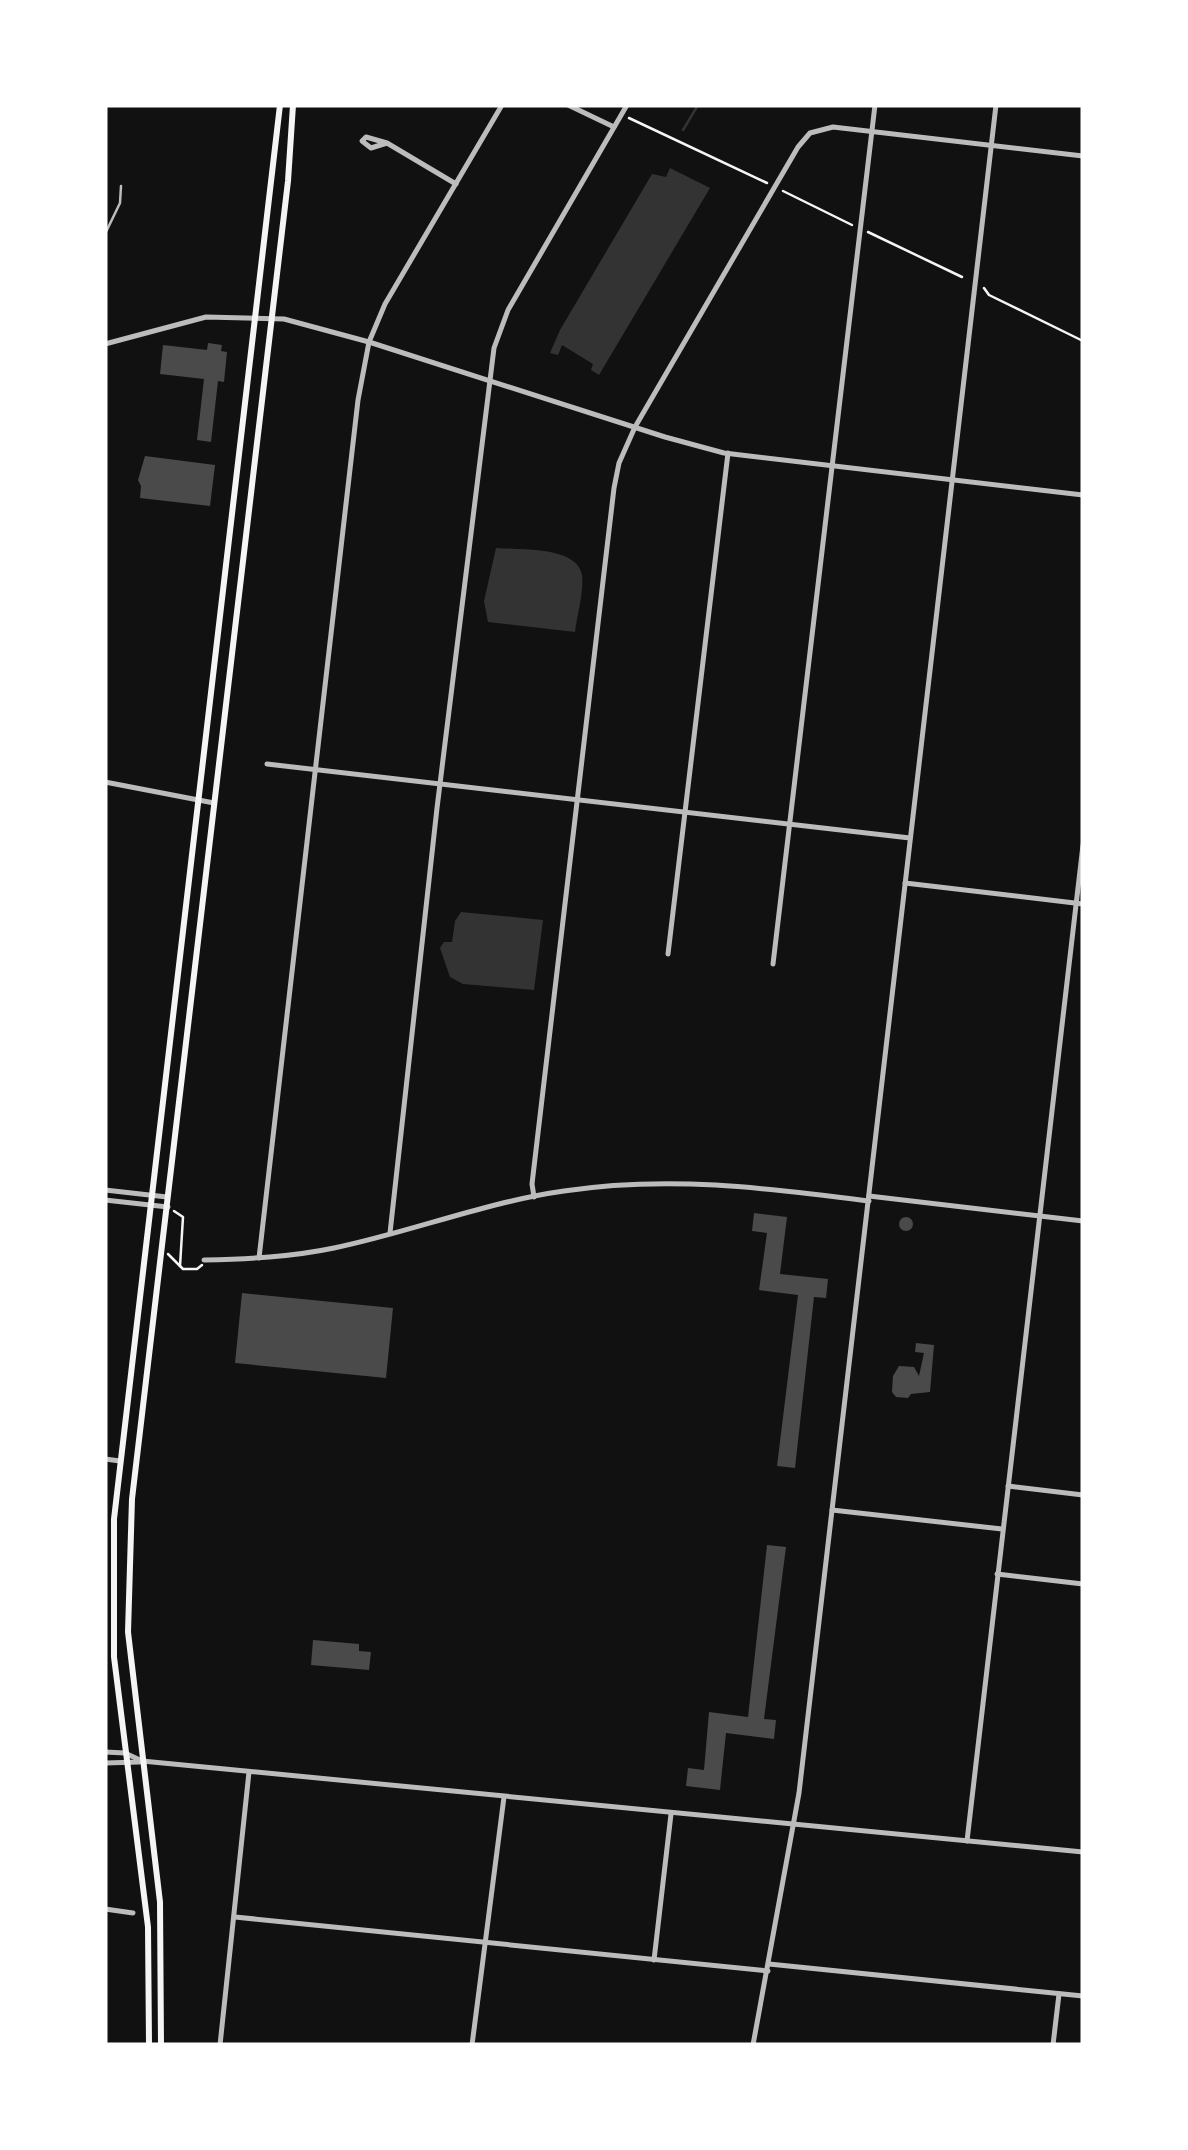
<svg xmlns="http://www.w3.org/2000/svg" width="1188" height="2150" font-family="'Times New Roman',serif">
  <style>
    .water { fill: #333 }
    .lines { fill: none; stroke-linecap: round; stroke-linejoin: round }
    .stream { stroke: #333; stroke-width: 2.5 }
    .building { fill: #4a4a4a }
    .path { stroke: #f5f5f5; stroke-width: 2.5 }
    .service { stroke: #bcbcbc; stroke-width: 2.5 }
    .minor { stroke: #bcbcbc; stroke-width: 5 }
    .tertiary { stroke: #bcbcbc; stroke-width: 5 }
    .secondary { stroke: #f5f5f5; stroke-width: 6 }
  </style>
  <rect width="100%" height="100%" fill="#111"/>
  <g class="water">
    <path d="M670,168L710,188L599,375L591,370L593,364L562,345L558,355L550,353L560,330L652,174L666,177Z"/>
    <path d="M496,548C520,550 577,546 582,575C584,592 577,615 575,632L488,622L484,601Z"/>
    <path d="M461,912L543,920L534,990L463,984L450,977L440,948L444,942H452L455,921Z"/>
  </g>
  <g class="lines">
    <path class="stream" d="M683,130L698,105"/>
  </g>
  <g class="building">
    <path d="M208,343L222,345L221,351L227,352L224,382L218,381L211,442L197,440L204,379L160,374L163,345L207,350Z"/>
    <path d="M145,456L215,465L210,506L140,498L141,486L138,480Z"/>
    <path d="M754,1213L787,1217L780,1274L828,1279L826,1298L814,1297L795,1468L777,1466L798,1295L759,1290L767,1233L752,1231Z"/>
    <circle cx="906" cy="1224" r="7"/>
    <path d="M242,1293L393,1308L386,1378L235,1363Z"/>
    <path d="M916,1343L934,1345L930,1392L911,1394L908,1398L896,1397L892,1392L893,1376L899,1366L914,1367L919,1376L924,1353L915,1352Z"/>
    <path d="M767,1545L786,1547L764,1719L776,1720L774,1739L726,1733L720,1790L686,1786L688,1768L704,1770L709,1712L748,1717Z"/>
    <path d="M313,1640L359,1644V1651L371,1652L369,1670L311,1665Z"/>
  </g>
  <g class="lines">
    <g class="path">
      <path d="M629,118L767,183"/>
      <path d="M783,191L852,225"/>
      <path d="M868,232L962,277"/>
      <path d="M984,288L989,295L1083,341"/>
      <path d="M174,1211L183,1217L180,1266"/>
      <path d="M168,1254L183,1269H197L202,1265"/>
    </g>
    <path class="service" d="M105,234L120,203L121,186"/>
    <g class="minor">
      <path d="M568,105L614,127"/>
      <path d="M387,143L371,148L362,141L366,137L387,143L456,184"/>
      <path d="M105,344L206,317L284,319L369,342L665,437L724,453L1083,495"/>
      <path d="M267,764L910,838"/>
      <path d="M105,782L214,803"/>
      <path d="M905,883L1083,904"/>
      <path d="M668,954L728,453"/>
      <path d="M773,964L875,105"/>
      <path d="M105,1190L167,1197"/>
      <path d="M869,1196L1083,1221"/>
      <path d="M534,1197L532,1184L614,488L619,463L635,427L798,147L810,133L833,127L1083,156"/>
      <path d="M105,1200L168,1207"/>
      <path d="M390,1233L437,808L494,348L508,310L627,105"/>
      <path d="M259,1258L358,400L369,342L385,304L502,105"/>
      <path d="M204,1260C248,1259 291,1257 334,1248C411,1232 486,1202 564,1191C667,1175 767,1188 869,1201"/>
      <path d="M105,1459L120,1461"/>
      <path d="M1008,1486L1083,1495"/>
      <path d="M832,1510L1002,1529"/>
      <path d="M997,1574L1083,1584"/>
      <path d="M142,1761L1083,1852"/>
      <path d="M967,1841L1083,845"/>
      <path d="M105,1909L133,1913"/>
      <path d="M235,1917L768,1971"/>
      <path d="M654,1960L671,1814"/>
      <path d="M769,1964L1083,1996"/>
      <path d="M220,2045L249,1772"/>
      <path d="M472,2045L504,1797"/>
      <path d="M1053,2045L1059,1994"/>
    </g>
    <g class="tertiary">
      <path d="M105,1752L125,1753L142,1761"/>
      <path d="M105,1763L139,1762"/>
      <path d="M753,2045L799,1793L996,105"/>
    </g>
    <g class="secondary">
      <path d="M149,2045L148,1927L114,1657V1519L280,105"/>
      <path d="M161,2045L160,1902L128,1632L132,1499L288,181L293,105"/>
    </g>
  </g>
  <rect width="1188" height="2150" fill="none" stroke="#ffffff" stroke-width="215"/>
</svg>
